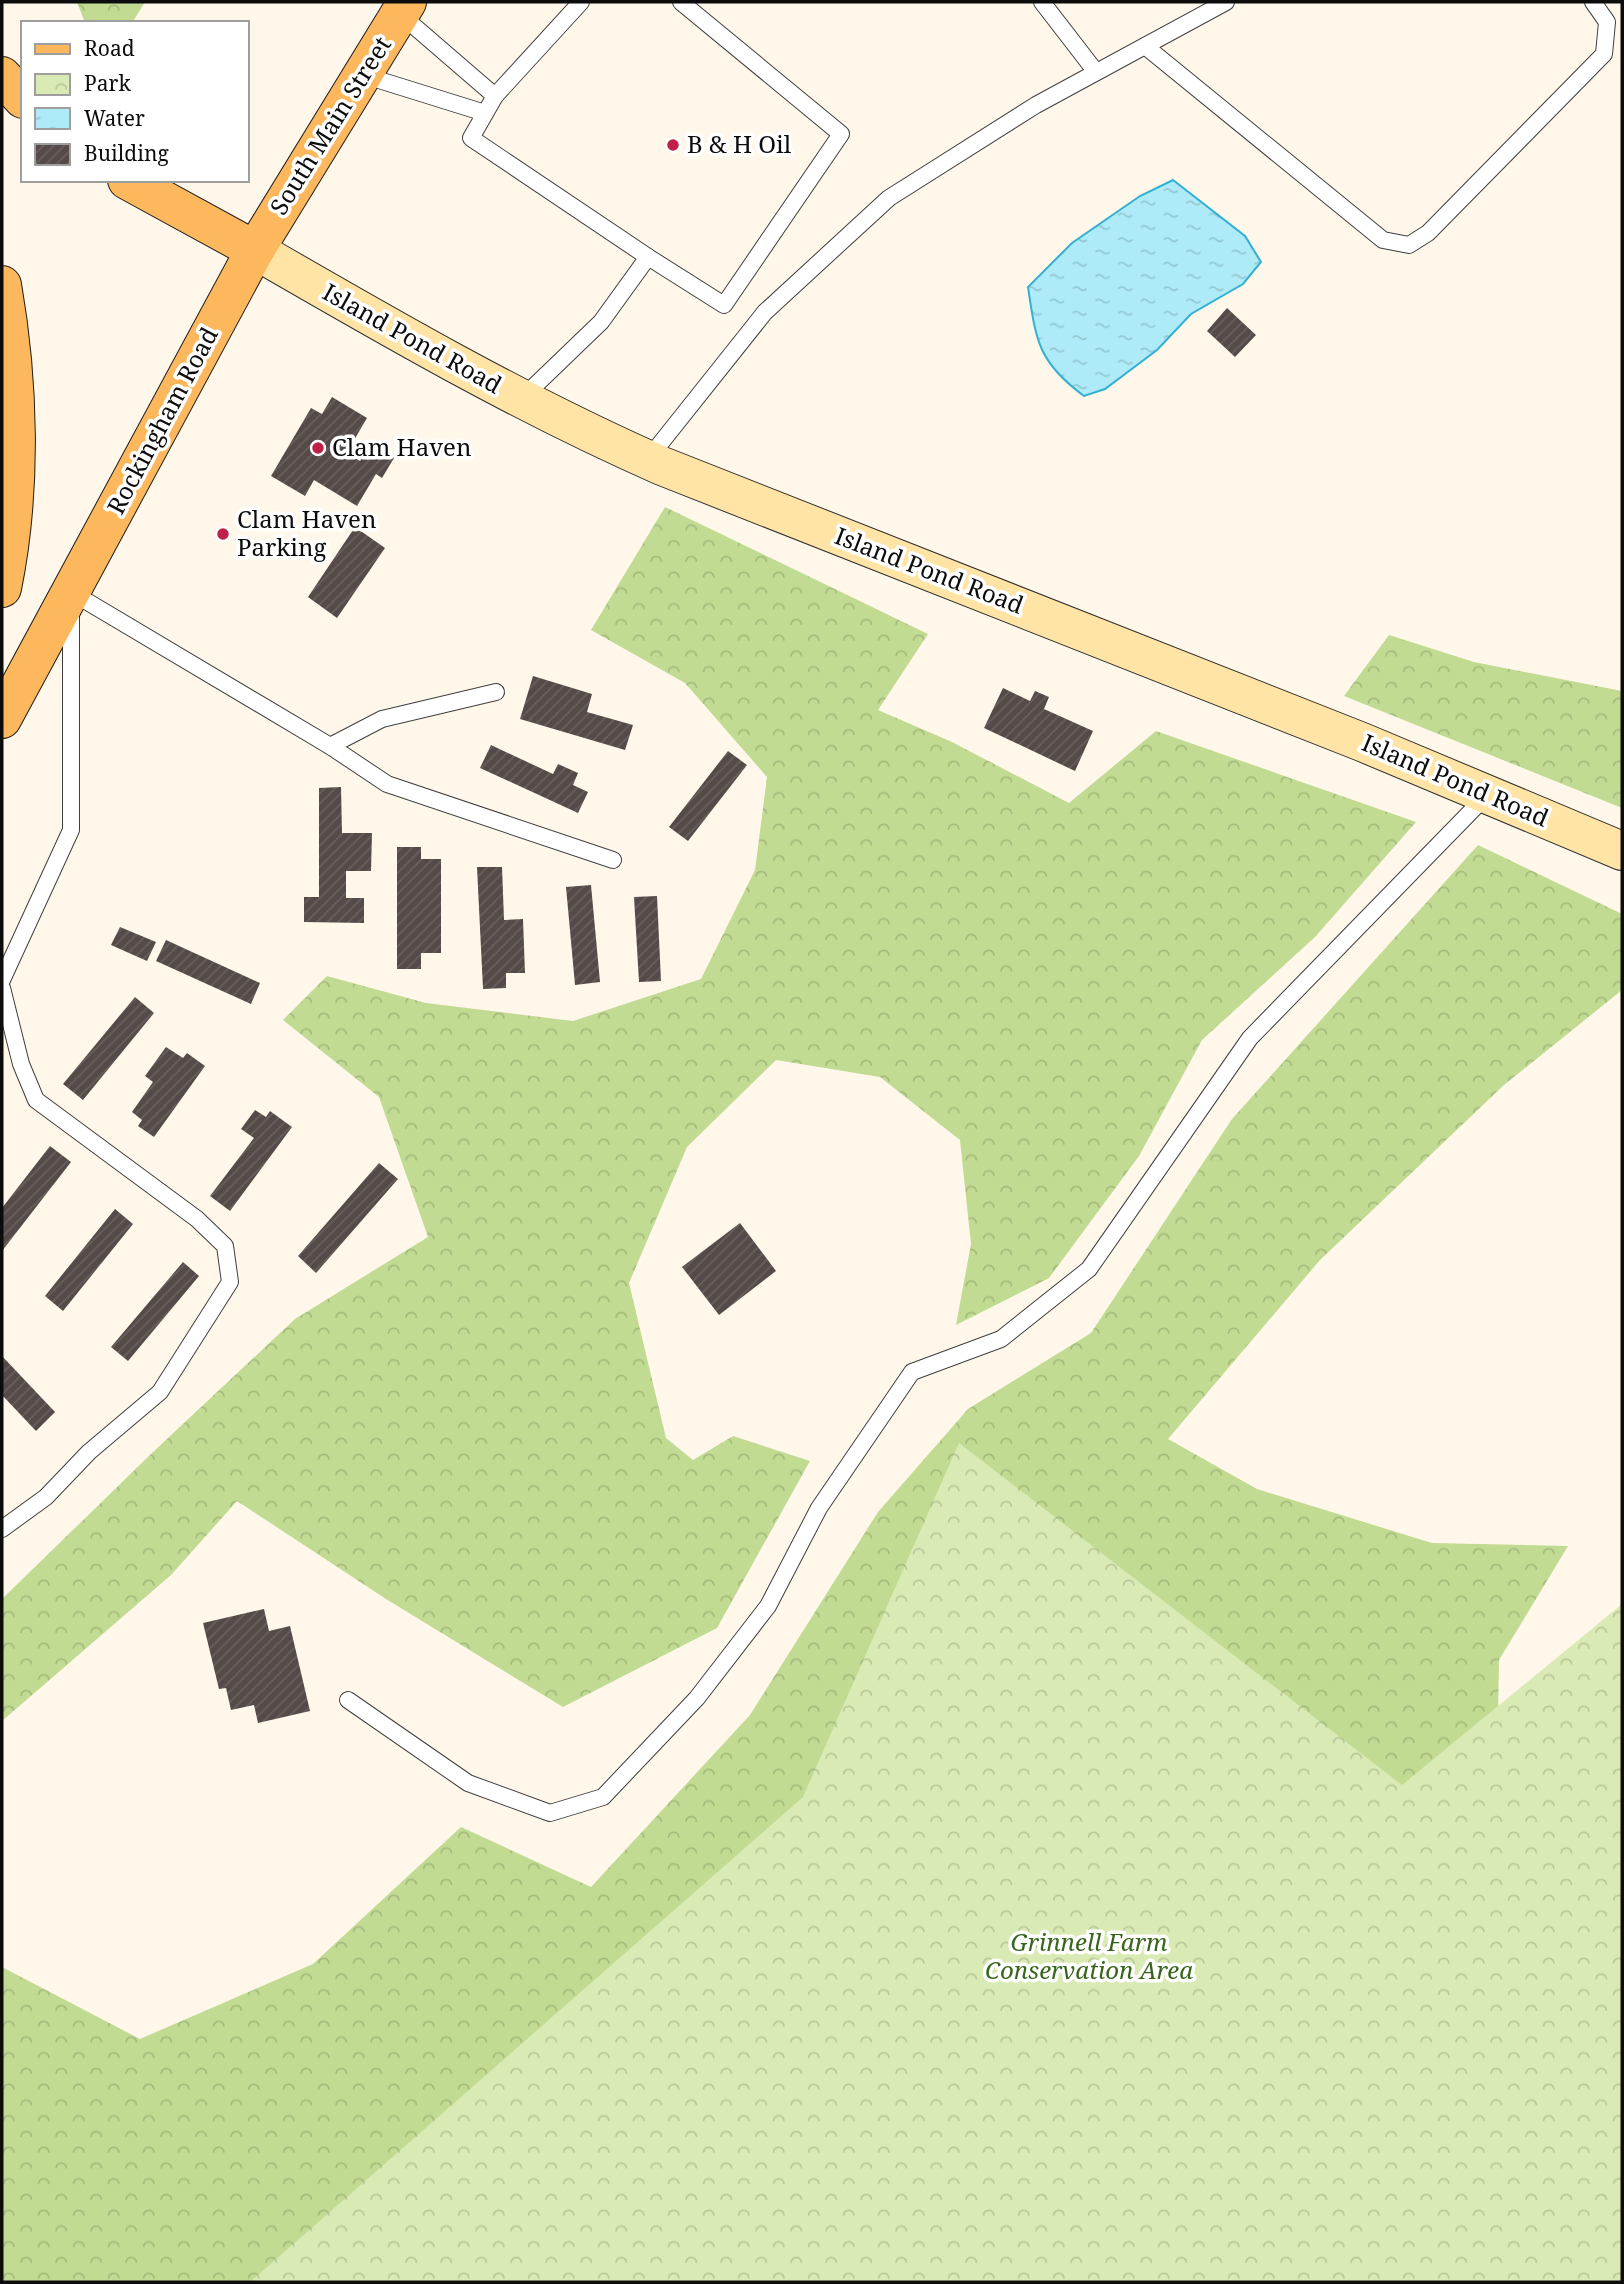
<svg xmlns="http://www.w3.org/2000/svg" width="1624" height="2284" font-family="'Noto Serif',serif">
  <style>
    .forest { fill: url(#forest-crowns) }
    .park { fill: url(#park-crowns) }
    .water { fill: url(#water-ripples); stroke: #33b0d1; stroke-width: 2 }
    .building { fill: url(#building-hatch) }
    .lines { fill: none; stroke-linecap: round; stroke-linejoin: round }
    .lane-casing { stroke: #3f3f3f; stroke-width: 18 }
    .secondary-casing { stroke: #2e2e2e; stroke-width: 40 }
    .primary-casing { stroke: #1d1d1d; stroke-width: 40 }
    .lane { stroke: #fff; stroke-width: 16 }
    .secondary { stroke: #ffe4a5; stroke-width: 38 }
    .primary { stroke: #fdb75d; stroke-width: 38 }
    .poi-dot { fill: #bf2047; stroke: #fff; stroke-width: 2.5 }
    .labels { text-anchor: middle; stroke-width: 7; stroke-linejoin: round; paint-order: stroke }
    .street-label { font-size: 24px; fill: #0c0c0c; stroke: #fff }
    .poi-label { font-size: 24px; fill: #0c0c0c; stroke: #fff; text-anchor: start }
    .park-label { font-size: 24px; font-style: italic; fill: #38651b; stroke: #fff }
  </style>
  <defs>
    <pattern id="forest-crowns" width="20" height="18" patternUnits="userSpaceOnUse" patternTransform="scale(1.75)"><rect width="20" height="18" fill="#c1db92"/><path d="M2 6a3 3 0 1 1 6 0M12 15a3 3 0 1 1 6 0" fill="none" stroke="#a5bb7d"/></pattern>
    <pattern id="park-crowns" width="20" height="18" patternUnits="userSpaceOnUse" patternTransform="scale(1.75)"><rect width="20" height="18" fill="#daeab4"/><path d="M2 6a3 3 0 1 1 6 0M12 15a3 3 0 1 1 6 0" fill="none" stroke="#bac89a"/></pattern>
    <pattern id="water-ripples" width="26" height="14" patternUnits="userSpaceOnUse" patternTransform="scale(1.75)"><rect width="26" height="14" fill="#aeeaf8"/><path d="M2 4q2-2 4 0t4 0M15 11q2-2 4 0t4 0" fill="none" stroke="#94c8d3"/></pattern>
    <pattern id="building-hatch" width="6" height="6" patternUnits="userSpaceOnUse" patternTransform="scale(1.75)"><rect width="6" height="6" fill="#554a48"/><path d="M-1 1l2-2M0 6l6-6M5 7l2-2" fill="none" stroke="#68605e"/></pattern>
  </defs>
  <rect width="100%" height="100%" fill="#fff7ea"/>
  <g class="forest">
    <path d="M77,2H145L132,23H85Z"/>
    <path d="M665,507L928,634L878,710L952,742L1069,803L1156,731L1416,822L1315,937L1202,1040L1139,1156L1049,1278L956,1325L971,1244L960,1140L880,1077L776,1060L687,1147L629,1283L666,1438L693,1460L733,1436L810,1461L717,1628L563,1707L386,1599L237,1501L171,1575L2,1721V1599L152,1453L295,1319L428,1237L379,1097L283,1020L327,976L426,1003L573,1021L701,979L755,870L767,777L685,683L591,630Z"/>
    <path d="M1389,635L1474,662L1622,691V808L1344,696Z"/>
    <path d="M1478,845L1622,914V990L1504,1085L1320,1260L1168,1439L1257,1489L1432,1543L1568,1546L1499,1660L1496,1830L1195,2282H2V1967L140,2039L313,1964L461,1827L591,1887L750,1715L878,1512L968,1409L1091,1333L1232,1119Z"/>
  </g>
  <path class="park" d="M959,1443L1402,1785L1622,1604V2282H250L803,1797Z"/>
  <path class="water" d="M1173,180L1245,236L1261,262L1243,284L1191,314L1157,350L1105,389L1084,396C1038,362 1036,341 1028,287L1072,243L1140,196Z"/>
  <g class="building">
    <path d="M1227,308L1256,335L1235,357L1207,331Z"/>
    <path d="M332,397L367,418L347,452L360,461L371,444L394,458L382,478L376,474L357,506L314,480L305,496L271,476L311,408L322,414Z"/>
    <path d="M355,527L385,548L337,618L308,597Z"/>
    <path d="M533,676L592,694L587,712L633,725L625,750L520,719Z"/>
    <path d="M1003,688L1030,701L1035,691L1049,697L1044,709L1093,731L1075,771L984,728Z"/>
    <path d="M491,745L553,774L558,764L578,773L573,785L588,792L578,813L480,768Z"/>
    <path d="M728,751L747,765L688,841L669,827Z"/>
    <path d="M341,787L342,833H372L371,871H346V898H364V923L304,922V897H319V788Z"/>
    <path d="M397,847H421V859H441V953H421V969H397Z"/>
    <path d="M477,867H502L504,920L523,919L525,973H506V988L483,989Z"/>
    <path d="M591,885L600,982L575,985L566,887Z"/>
    <path d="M657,896L661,981L639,982L634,897Z"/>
    <path d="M120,927L156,942L147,961L111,945Z"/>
    <path d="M166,940L260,983L251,1004L156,961Z"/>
    <path d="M135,997L154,1013L83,1100L63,1084Z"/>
    <path d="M166,1047L183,1058L187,1053L205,1066L154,1137L138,1126L142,1120L132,1112L153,1082L145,1076Z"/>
    <path d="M255,1110L266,1117L270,1111L292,1127L230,1211L210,1196L254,1138L241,1129Z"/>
    <path d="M50,1146L71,1162L2,1251V1208Z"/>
    <path d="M379,1163L398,1179L316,1273L298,1256Z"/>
    <path d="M115,1209L133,1224L63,1311L45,1296Z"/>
    <path d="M740,1223L776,1271L719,1315L682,1267Z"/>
    <path d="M183,1262L199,1276L128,1361L111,1347Z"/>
    <path d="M2,1356L55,1412L36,1431L2,1395Z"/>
    <path d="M264,1609L269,1631L290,1626L310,1711L258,1723L254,1705L231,1710L226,1688L219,1689L203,1623Z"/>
  </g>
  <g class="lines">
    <defs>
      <g id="lane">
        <path d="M1042,2L1096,72"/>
        <path d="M400,14L495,96"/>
        <path d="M1145,46L1383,240L1409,245L1428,233L1604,54L1607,22L1593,2"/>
        <path d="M363,75L485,113"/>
        <path d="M648,257L724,305L841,134L681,2"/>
        <path d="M521,399L601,322L648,257L471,138L495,96L581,2"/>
        <path d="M648,459L765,312L889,198L1036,105L1226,2"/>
        <path d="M330,746L382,719L496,692"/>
        <path d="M2,980L71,830V592L330,746L387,784L613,860"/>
        <path d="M2,988L21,1064L36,1100L197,1219L225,1246L230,1282L160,1392L89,1452L46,1497L2,1529"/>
        <path d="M348,1700L468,1783L550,1813L603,1797L697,1698L768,1606L819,1508L912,1372L1001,1339L1089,1269L1250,1038L1488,794"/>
      </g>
      <path id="secondary" d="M255,250C388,327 521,404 662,466L1362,742L1622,851"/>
      <g id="primary">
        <path d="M2,76L23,99"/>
        <path d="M127,180L255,250"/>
        <path d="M2,285C19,382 22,490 2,588"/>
        <path d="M2,719L255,250L407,2"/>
      </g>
    </defs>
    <use href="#lane" class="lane-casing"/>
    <use href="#secondary" class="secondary-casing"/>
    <use href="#primary" class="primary-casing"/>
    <use href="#lane" class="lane"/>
    <use href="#secondary" class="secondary"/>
    <use href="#primary" class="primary"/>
  </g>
  <g class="poi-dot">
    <circle cx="673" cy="145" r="7"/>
    <circle cx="318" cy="448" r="7"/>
    <circle cx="223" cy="534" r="7"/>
  </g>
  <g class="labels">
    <g class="street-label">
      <text transform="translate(331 126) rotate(-58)" y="8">South Main Street</text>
      <text transform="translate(412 339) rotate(29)" y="8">Island Pond Road</text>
      <text transform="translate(163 421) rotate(-62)" y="8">Rockingham Road</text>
      <text transform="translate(929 571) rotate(21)" y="8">Island Pond Road</text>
      <text transform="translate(1455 781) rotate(23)" y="8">Island Pond Road</text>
    </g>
    <g class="poi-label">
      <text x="687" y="153">B &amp; H Oil</text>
      <text x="332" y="456">Clam Haven</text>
      <text x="237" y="528">Clam Haven<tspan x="237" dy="28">Parking</tspan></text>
    </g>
    <g class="park-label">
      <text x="1089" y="1951">Grinnell Farm<tspan x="1089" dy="28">Conservation Area</tspan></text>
    </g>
  </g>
  <rect width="1624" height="2284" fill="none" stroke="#0c0c0c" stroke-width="7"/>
  <rect x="21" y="21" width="228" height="161" fill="#ffffff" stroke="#9e9e9e" stroke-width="2"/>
  <rect x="35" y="44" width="35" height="10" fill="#fdb75d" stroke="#9e9e9e" stroke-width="2"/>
  <text x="84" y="56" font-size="21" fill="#0c0c0c">Road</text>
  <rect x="35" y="74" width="35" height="21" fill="url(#park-crowns)" stroke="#9e9e9e" stroke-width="2"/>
  <text x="84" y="91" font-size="21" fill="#0c0c0c">Park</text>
  <rect x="35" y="108" width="35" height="21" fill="url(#water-ripples)" stroke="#9e9e9e" stroke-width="2"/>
  <text x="84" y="126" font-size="21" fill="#0c0c0c">Water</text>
  <rect x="35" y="144" width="35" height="21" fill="url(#building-hatch)" stroke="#9e9e9e" stroke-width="2"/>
  <text x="84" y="161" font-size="21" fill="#0c0c0c">Building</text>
</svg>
